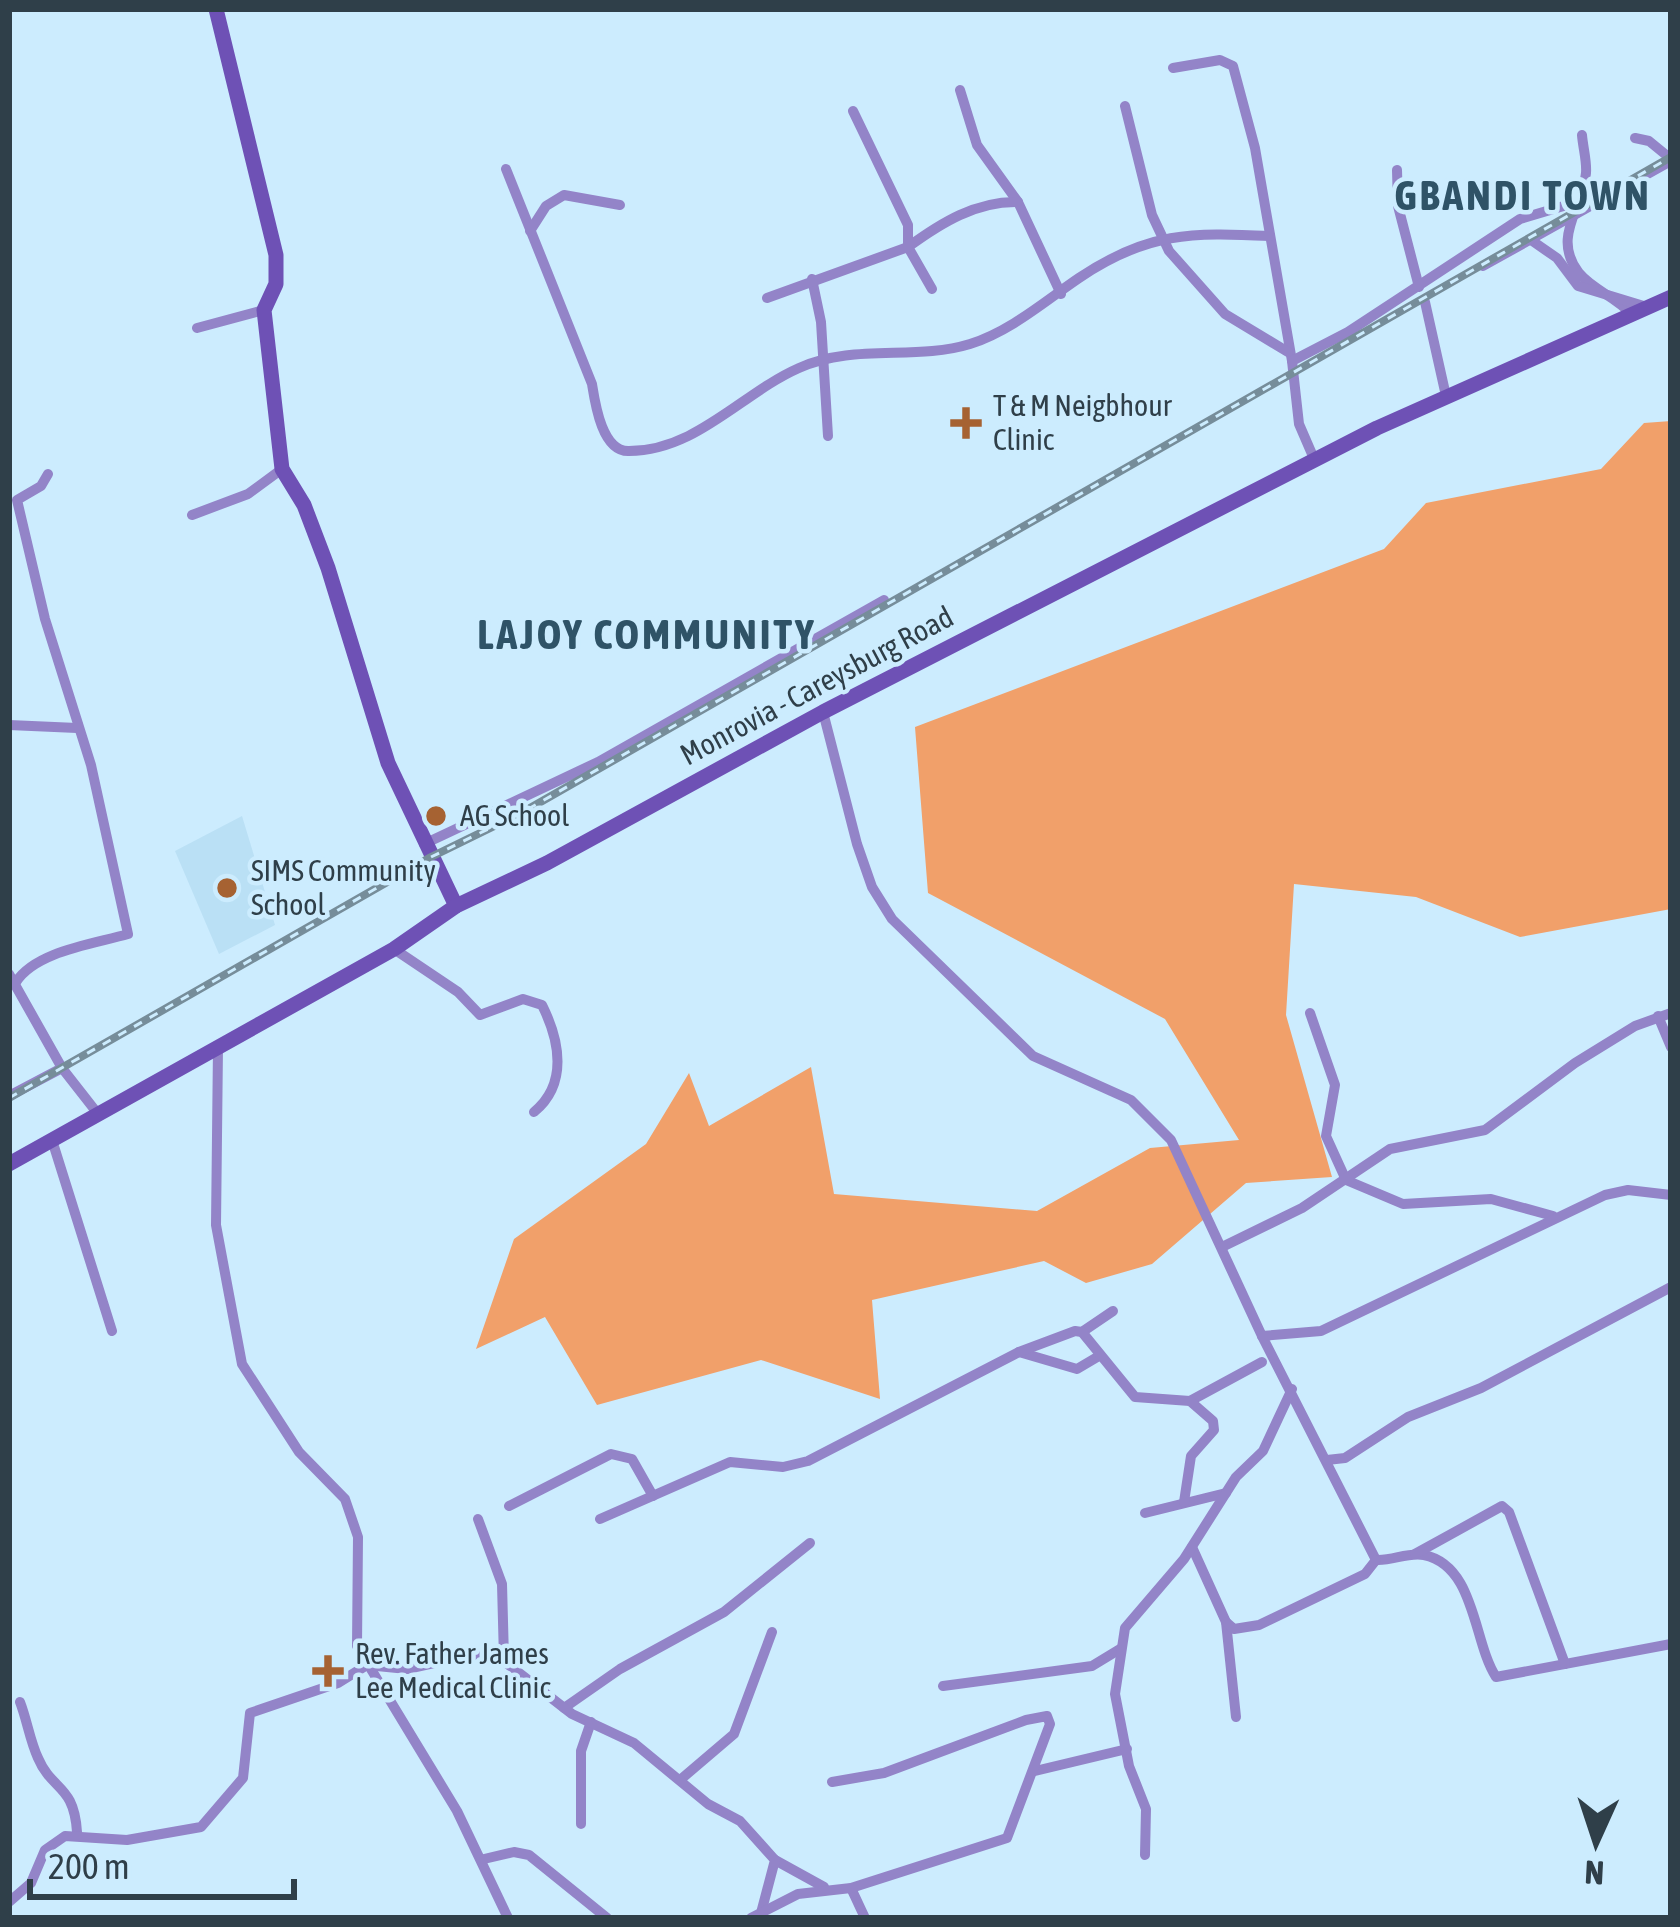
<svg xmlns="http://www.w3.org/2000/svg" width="1680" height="1927" font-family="'Asap Condensed',sans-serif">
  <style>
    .built { fill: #bae0f5 }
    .green { fill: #f1a06a }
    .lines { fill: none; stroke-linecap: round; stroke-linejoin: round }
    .street { stroke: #9384c8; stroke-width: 10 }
    .secondary { stroke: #6e51b5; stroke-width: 15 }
    .rail-casing { stroke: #768d9a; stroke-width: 8 }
    .rail { stroke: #ccecfe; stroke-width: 3; stroke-dasharray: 9; stroke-linecap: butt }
    .poi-dot { fill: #a66232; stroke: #ccecfe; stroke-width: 4.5 }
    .labels { text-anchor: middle; stroke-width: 9; stroke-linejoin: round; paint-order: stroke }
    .poi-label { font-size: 30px; fill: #2f3f49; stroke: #ccecfe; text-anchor: start }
    .street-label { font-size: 30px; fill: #2f3f49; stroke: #ccecfe }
    .district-label { font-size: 42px; font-weight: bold; letter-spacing: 3px; fill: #2f5367; stroke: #ccecfe }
  </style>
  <rect width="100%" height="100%" fill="#ccecfe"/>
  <path class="built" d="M242,816L275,925L219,954L175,851Z"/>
  <path class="green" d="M1671,421V909L1520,937L1416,897L1294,884L1286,1015L1332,1177L1246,1183L1152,1264L1086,1283L1044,1261L872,1300L880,1399L761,1360L597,1405L545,1317L476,1349L514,1239L646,1144L689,1073L709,1126L811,1067L834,1194L1037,1211L1150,1148L1239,1140L1165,1019L928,893L915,727L1384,549L1426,503L1601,469L1644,423Z"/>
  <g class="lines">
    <g class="street">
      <path d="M1173,68L1220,60L1233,66L1255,148L1292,361"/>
      <path d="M960,90L977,145L1018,202L1061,294"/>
      <path d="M1125,106L1152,215L1169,251L1225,314L1288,352"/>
      <path d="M1582,135C1583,148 1587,161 1586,173C1583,209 1551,237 1579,273C1593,290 1616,297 1631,314"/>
      <path d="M1635,138L1649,141L1671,159"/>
      <path d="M506,169L592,384C595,403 602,452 629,451C696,451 742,393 799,368C854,343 915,361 970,344C1011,331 1045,301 1079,278C1147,232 1192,232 1270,236"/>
      <path d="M1397,170L1398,206L1419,287"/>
      <path d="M530,231L546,206L564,195L620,205"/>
      <path d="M1531,240L1557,258L1578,286L1647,307"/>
      <path d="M1483,266L1671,161"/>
      <path d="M812,279L821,322L828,436"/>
      <path d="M932,289L908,247C941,223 976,201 1018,202"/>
      <path d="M767,298L908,247V225L853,111"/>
      <path d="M1425,302L1446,396"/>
      <path d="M197,328L264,310"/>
      <path d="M1315,461L1299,424L1292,361L1348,332L1520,219L1577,202"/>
      <path d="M192,515L248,494L282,469"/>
      <path d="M823,712L857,844L872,887L892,919L1033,1056L1131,1100L1171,1140L1262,1336L1376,1560C1393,1561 1407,1552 1424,1555C1476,1566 1473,1642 1496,1677L1671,1644"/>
      <path d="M9,725L77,728"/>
      <path d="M424,844L598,762L884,600"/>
      <path d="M394,949L458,992L480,1015L523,999L542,1005C560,1041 568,1084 534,1112"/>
      <path d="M9,974L62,1068L98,1114"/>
      <path d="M16,982C36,951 94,944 128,934L91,765L45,619L17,500L41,486L48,474"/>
      <path d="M1310,1013L1335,1085L1326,1136L1346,1180L1403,1204L1491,1199L1553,1216"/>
      <path d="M1658,1016L1671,1047"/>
      <path d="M218,1047L216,1225L242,1364L299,1452L345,1499L358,1537L357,1646L457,1811L508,1918"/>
      <path d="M9,1096L62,1068"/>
      <path d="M52,1140L112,1331"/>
      <path d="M1222,1247L1302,1208L1390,1149L1485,1130L1575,1063L1635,1026L1671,1013"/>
      <path d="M1082,1332L1113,1311"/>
      <path d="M1262,1336L1321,1331L1605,1195L1628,1190L1671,1195"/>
      <path d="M1019,1352L1077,1369L1099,1356"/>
      <path d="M1190,1401L1262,1362"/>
      <path d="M1327,1460L1345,1458L1408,1417L1481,1388L1671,1287"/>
      <path d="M509,1506L611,1454L632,1459L653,1496"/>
      <path d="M1145,1513L1226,1493"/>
      <path d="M478,1519L502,1584L504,1659"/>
      <path d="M600,1519L730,1462L783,1467L808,1461L1019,1352L1075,1331L1082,1332L1135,1397L1190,1401L1213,1421L1214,1430L1191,1456L1184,1502"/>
      <path d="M1192,1547L1226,1622L1236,1717"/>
      <path d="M1415,1554L1502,1506L1509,1512L1565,1664"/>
      <path d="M1226,1622L1234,1629L1259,1625L1365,1574L1376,1560"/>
      <path d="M943,1686L1092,1666L1120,1649"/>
      <path d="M20,1702C27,1720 30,1741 38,1758C52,1791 74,1784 77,1832"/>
      <path d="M564,1708L620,1669L724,1612L810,1543"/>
      <path d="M1035,1771L1127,1749"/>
      <path d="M680,1780L734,1734L772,1632"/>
      <path d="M581,1824V1751L591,1722"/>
      <path d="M1145,1855L1146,1809L1129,1766L1115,1694L1125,1628L1184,1559L1236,1477L1263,1451L1292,1389"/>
      <path d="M484,1859L514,1852L529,1855L607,1918"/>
      <path d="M775,1860L824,1887"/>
      <path d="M851,1888L865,1918"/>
      <path d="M9,1902L31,1883L45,1850L65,1836L127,1840L201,1827L243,1778L250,1713L338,1683L367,1665L407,1669L470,1655H496L572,1714L634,1743L708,1804L740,1821L775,1860L761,1913"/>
      <path d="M751,1918L798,1894L851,1888L1007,1838L1050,1724L1047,1716L1026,1720L884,1773L832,1782"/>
    </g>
    <g class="secondary">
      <path d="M216,9L276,255V284L264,310L282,469L304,505L328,568L388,763L456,906"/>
      <path d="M9,1164L394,949L456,906L547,863L823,712L1377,428L1671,297"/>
    </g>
    <defs>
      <path id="rail" d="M9,1098L431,857L523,812L1671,157"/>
    </defs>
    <use href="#rail" class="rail-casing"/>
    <use href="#rail" class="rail"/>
  </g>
  <g class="poi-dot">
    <path d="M960 405h12v12h12v12h-12v12h-12v-12h-12v-12h12z"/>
    <circle cx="436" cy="816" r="12"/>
    <circle cx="227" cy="888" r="12"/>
    <path d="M322 1653h12v12h12v12h-12v12h-12v-12h-12v-12h12z"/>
  </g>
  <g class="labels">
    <g class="poi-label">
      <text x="993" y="416">T &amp; M Neigbhour<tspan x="993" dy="34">Clinic</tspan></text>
      <text x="460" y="826">AG School</text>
      <text x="251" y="881">SIMS Community<tspan x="251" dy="34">School</tspan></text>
      <text x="355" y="1664">Rev. Father James<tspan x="355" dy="34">Lee Medical Clinic</tspan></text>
    </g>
    <g class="street-label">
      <text transform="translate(817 686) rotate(-28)" y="10">Monrovia - Careysburg Road</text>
    </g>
    <g class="district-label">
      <text x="1523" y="210">GBANDI TOWN</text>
      <text x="647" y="649">LAJOY COMMUNITY</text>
    </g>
  </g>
  <rect width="1680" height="1927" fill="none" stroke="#2f3f49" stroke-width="24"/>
  <g transform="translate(1596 1843) rotate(183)" stroke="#ccecfe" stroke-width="9" paint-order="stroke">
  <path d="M0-9L21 45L0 30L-21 45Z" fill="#2f3f49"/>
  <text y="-18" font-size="33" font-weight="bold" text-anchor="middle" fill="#2f3f49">N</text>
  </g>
  <path d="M30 1879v18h264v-18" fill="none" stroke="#2f3f49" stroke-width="6"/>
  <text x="48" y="1879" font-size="36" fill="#2f3f49" stroke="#ccecfe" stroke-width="9" paint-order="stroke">200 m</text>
</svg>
